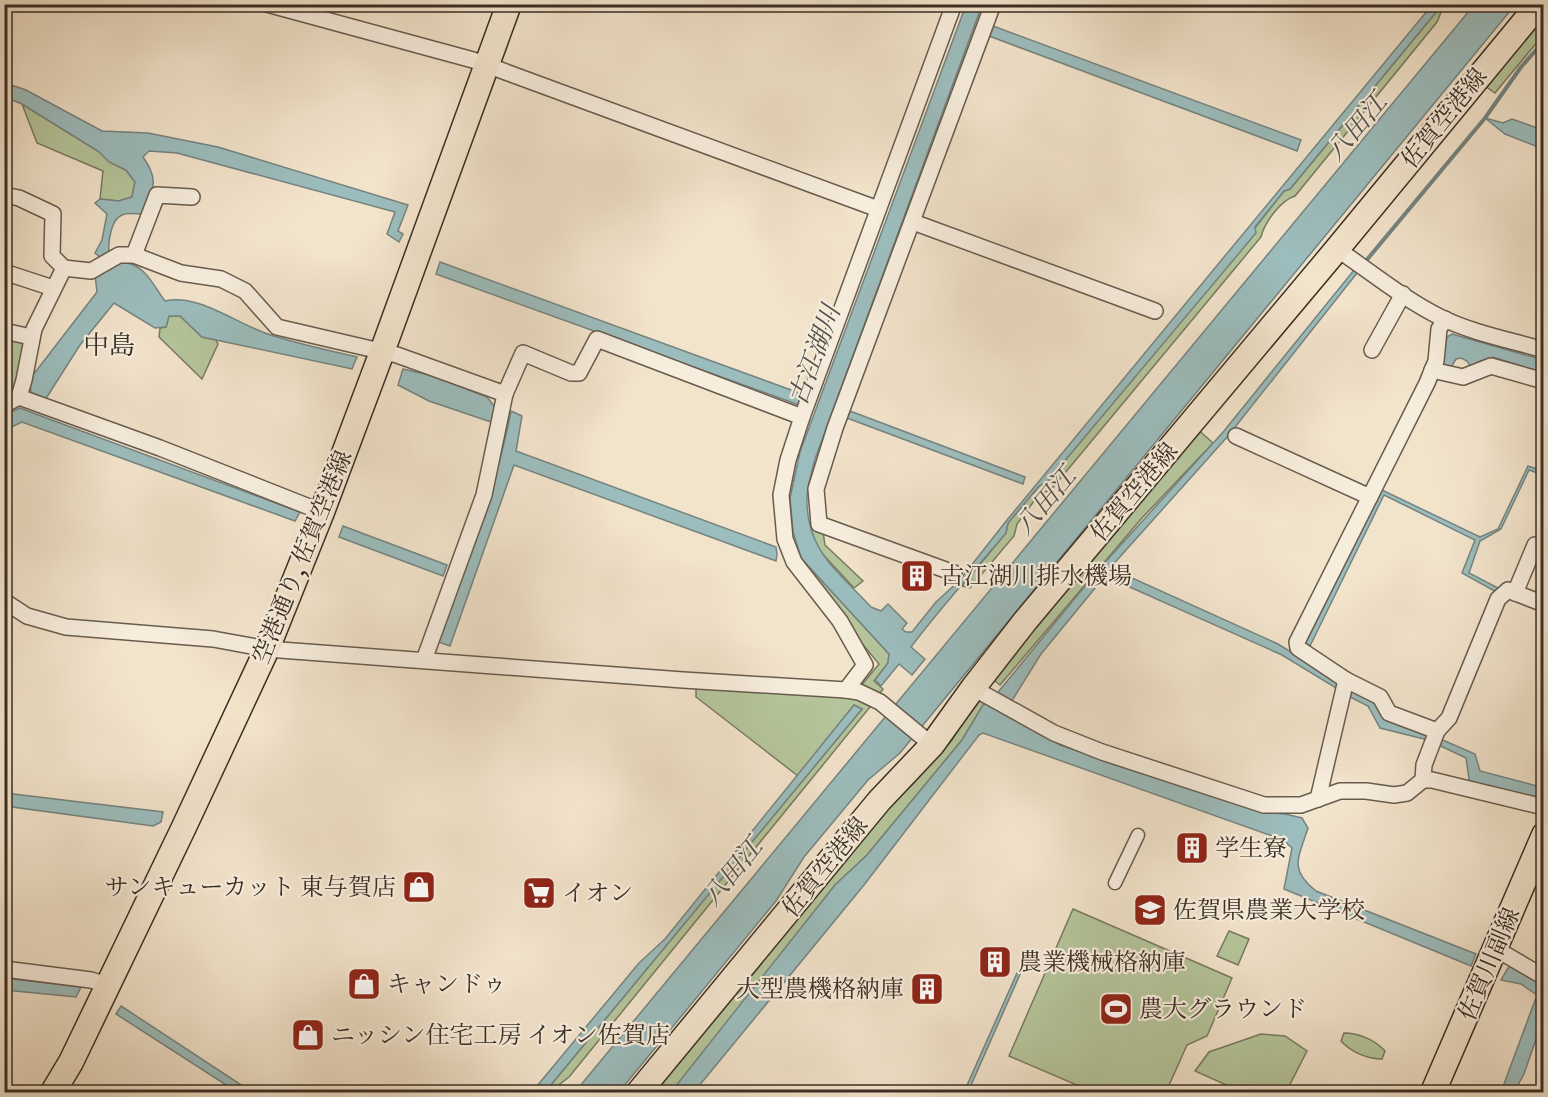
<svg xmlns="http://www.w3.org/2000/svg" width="1548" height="1097" font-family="'IM FELL English','Noto Serif JP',serif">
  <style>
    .green { fill: #b5c59b; stroke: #787a60; stroke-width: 1.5 }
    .water { fill: #9cbdbd; stroke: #758480; stroke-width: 1.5 }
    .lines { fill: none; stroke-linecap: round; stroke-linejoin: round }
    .stream { stroke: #758480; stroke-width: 4 }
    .pedestrian-casing { stroke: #685c4e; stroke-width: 15 }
    .minor-casing { stroke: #685c4e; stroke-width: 18 }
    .primary-casing { stroke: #3a2f25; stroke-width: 27 }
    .pedestrian { stroke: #f7eddd; stroke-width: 12 }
    .minor { stroke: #f7eddd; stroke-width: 15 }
    .primary { stroke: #f2e3cb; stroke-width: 24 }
    .labels { text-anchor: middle; stroke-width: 4.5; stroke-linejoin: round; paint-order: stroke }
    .street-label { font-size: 24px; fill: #3a2f25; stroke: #f7eddd }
    .poi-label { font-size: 24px; fill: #3a2f25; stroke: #f7eddd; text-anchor: start }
    .water-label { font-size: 26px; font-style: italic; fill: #52524b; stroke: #f7eddd }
    .neighbourhood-label { font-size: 26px; fill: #3a2f25; stroke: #f7eddd }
  </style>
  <rect width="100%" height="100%" fill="#f2e3cb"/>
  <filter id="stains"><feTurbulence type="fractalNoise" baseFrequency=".00333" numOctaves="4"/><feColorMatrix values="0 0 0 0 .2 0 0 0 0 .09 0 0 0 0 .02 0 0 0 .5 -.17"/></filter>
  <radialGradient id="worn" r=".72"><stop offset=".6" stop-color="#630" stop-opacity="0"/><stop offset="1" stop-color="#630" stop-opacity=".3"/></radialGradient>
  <g class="green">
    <path d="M1442,5H1444L1437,22L1295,196C1281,200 1264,223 1261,237L1050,491L1040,493L1017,524L1014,536L970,588L962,586L1006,533L1008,523L1039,486L1047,482L1255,233V228L1284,191L1290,189Z"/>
    <path d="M1543,14V35L1495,93L1478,81Z"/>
    <path d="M22,104L98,151L110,162L126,170L135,182L132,197L119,201L100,199L103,171L37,143Z"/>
    <path d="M169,316H180L202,337L216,340L218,344L202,379L159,337L160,328L166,327Z"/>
    <path d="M5,338L25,343L22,383L5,400Z"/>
    <path d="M1195,427L1213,443L1141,519L1000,685L990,677Z"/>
    <path d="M808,522L823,532L825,545L863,581L854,588L818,549Z"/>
    <path d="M801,558L889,654L888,663L874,681L883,689L880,693L860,687L879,664L850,629L802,564Z"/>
    <path d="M696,687L847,696L866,700L870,707L569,1077L550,1092H545L862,709L854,705L798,776L696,697Z"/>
    <path d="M976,700L994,701L983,705L962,740L867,855L835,885L679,1084L671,1092H649L879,812L912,785L952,740Z"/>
    <path d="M1073,909L1232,978L1207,1036L1187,1045L1166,1092H1093L1009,1056Z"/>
    <path d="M1229,931L1249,939L1238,965L1217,956Z"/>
    <path d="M1344,1033C1359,1033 1375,1040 1385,1051L1382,1059C1367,1059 1351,1052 1341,1041Z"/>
    <path d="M1261,1034L1285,1036L1307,1051L1286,1092H1242L1195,1071L1209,1052Z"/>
  </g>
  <g class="water">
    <path d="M966,5H982L815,459C812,471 808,484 807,496C805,550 838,571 871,607L881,611L888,604L907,623L902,629L906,632H912L936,602L959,581L1007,520L1432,5H1442L1290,189L1284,191L1255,227L1256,233L1047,482L1039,486L1008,523L1006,533C974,571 941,607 911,647L925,659L912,675L899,664L881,686L875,680L888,663L889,654L801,558L793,532L790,498L800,452Z"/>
    <path d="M1474,5H1515L900,753L868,780L804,857L776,901L619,1092H575Z"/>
    <path d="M993,26L1301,140L1297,151L989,36Z"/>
    <path d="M5,83L26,90L102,131L148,133L218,147L408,205L398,231L403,234L399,242L387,234L395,212L177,153L149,151L143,157C160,181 153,189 143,214C137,214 128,212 122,215C111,219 108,242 109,252L101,258L95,253L102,240L107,214L95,203L100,199L119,201L132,197L135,182L126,170L109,162L98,151L22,104L5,97Z"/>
    <path d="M1485,118L1503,123L1512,119L1543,130V149L1505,134Z"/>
    <path d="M121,262C145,264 151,282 165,301C198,293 237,324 268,334C297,344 328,350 357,357L352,369L202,337L180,316H169L166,327L155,328L114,303L80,345L45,400L31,394L30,379L97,292L95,275Z"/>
    <path d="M440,262L802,394L799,405L436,274Z"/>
    <path d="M1354,270L1357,273L1228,436L1110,568L1278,644L1339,682L1336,688L1282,655L1105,576L1041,654L1013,699L1007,704L1046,737L1060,745L1261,812L1285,814L1302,818L1308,828C1299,857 1288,869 1316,891L1476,954L1471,966L1284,889L1292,848L1283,840L983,733L979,735L864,885L694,1092H671L835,885L867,855L962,740L983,705L994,701L999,691L1099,569L1224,431Z"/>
    <path d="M1452,334L1543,360V373L1493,357L1478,362L1471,367L1467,361L1461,358L1456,359L1450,369L1442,365L1447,337Z"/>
    <path d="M403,369L434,376L487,397L495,407L491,422L429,401L398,385Z"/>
    <path d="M20,408L33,413L300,512L295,521L22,422L5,430V415Z"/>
    <path d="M511,411L522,416L516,451L776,547L777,554L776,561L514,465L450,646L436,641C464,565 496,491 511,411Z"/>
    <path d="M850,411L1025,477L1023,484L847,418Z"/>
    <path d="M1528,466L1543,471V475L1529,470L1501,529L1480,541L1469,573L1500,589L1498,593L1462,573L1475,540L1384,495L1310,646L1305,643L1382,490L1480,537L1498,529Z"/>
    <path d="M343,526L447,565L443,576L339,537Z"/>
    <path d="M1351,688L1375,700L1387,721L1422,731L1475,754L1480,771L1541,787L1543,781V795L1541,803L1474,787L1469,779L1466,758L1428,740L1380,728L1368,706L1348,696Z"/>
    <path d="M854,705L862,709L545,1092H532L639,963L665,939Z"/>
    <path d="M5,793L163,812L161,822L153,826L5,806Z"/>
    <path d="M1026,953L1029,954L968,1092H964Z"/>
    <path d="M1516,966L1543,983V1019L1524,1074L1514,1092H1501L1537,995L1521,984L1501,980L1508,968Z"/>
    <path d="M5,978L81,987L76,997L5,990Z"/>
    <path d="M121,1006L252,1092H237L116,1014Z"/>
  </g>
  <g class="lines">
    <path class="stream" d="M1365,262L1485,118L1521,67L1544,41"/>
    <defs>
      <path id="pedestrian" d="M1115,883L1138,835"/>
      <g id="minor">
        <path d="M267,4L473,60L878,209"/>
        <path d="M4,9L6,4"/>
        <path d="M4,195L19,198L53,214L52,256L64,268L34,329L24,380L19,397L4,405"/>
        <path d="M913,222L1155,311"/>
        <path d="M1337,249C1371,272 1405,300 1442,318C1473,333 1510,340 1544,350"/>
        <path d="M134,255L157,195L192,197"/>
        <path d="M64,268L91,271L119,255H134L181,273L221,279L245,291L277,327L397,355L505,394L484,495L424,660"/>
        <path d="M4,272L53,288"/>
        <path d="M4,331L31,337"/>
        <path d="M1372,350L1403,294"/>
        <path d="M1432,370L1463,377L1491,366L1544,381"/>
        <path d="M505,394L523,353L571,373H579L597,339L802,417"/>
        <path d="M19,397L160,448L322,512"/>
        <path d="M1236,436L1370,497"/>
        <path d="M954,573L819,524L816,489L835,428L993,4"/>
        <path d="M1515,593L1535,545L1544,547"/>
        <path d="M4,601L27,616L66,627L213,639L267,649L683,680L846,690L859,692L880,702L932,745"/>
        <path d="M1346,680L1380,697L1389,713L1437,731L1449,718L1498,599L1508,590L1544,604"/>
        <path d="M973,688L1054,733L1102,752L1264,805H1301L1340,791H1366L1394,795L1407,793L1423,780H1432L1544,807"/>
        <path d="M846,690L865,665L840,621L794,562L785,539L781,495L788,460L802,417L954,4"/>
        <path d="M1423,780L1424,765L1437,731"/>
        <path d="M1318,799L1346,680L1298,648L1297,642L1427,383L1436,361L1439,329L1445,319"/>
        <path d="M1496,949L1544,977"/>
        <path d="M4,969L91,980L107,985"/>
      </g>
      <g id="primary">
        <path d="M53,1092L71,1062L184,827L267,649L322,512L382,352L509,4"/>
        <path d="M639,1092L879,801L932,745L973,688L1026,620L1337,249L1539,4"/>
        <path d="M1433,1092L1544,835"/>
      </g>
    </defs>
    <use href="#pedestrian" class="pedestrian-casing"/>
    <use href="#minor" class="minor-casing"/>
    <use href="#primary" class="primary-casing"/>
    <use href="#pedestrian" class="pedestrian"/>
    <use href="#minor" class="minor"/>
    <use href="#primary" class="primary"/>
  </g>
  <defs>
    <symbol id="building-square" viewBox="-11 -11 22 22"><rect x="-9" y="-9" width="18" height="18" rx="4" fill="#8f2418" stroke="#f7eddd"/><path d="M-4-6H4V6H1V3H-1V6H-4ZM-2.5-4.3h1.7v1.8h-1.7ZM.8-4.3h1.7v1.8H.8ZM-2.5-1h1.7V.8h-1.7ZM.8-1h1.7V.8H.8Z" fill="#fff"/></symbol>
    <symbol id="shop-square" viewBox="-11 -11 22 22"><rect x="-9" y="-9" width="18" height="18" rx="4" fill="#8f2418" stroke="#f7eddd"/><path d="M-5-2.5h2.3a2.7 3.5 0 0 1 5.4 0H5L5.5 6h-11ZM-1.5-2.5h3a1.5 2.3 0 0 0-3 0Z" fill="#fff"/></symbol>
    <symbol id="supermarket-square" viewBox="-11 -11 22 22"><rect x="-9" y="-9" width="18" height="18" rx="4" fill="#8f2418" stroke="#f7eddd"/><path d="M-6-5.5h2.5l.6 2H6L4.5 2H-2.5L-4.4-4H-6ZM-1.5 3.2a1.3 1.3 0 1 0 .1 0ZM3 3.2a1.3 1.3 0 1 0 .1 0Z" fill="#fff"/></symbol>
    <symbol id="university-square" viewBox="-11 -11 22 22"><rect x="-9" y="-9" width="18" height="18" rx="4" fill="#8f2418" stroke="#f7eddd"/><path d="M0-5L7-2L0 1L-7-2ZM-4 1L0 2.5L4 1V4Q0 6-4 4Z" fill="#fff"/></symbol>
    <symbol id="stadium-square" viewBox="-11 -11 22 22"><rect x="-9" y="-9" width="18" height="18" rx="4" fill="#8f2418" stroke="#f7eddd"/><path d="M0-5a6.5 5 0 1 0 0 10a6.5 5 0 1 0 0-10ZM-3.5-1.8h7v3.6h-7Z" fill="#fff"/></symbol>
  </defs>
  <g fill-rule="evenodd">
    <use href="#building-square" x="898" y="557" width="38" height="38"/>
    <use href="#building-square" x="1173" y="829" width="38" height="38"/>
    <use href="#shop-square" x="400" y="868" width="38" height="38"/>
    <use href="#supermarket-square" x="520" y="874" width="38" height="38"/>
    <use href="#university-square" x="1131" y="891" width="38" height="38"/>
    <use href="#building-square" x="976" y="943" width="38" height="38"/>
    <use href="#shop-square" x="345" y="965" width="38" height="38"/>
    <use href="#building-square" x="908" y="970" width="38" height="38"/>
    <use href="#stadium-square" x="1097" y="990" width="38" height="38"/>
    <use href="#shop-square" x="289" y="1016" width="38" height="38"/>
  </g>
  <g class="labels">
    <g class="street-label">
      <text transform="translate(1444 118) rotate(-51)" y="8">佐賀空港線</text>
      <text transform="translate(1134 492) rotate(-50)" y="8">佐賀空港線</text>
      <text transform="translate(302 557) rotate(-68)" y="8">空港通り, 佐賀空港線</text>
      <text transform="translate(825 867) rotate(-51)" y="8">佐賀空港線</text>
      <text transform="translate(1489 964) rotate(-67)" y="8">佐賀川副線</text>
    </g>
    <g class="poi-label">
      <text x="940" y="584">古江湖川排水機場</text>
      <text x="1215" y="856">学生寮</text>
      <text x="396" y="895" text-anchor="end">サンキューカット 東与賀店</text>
      <text x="562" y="901">イオン</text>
      <text x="1173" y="918">佐賀県農業大学校</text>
      <text x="1018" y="970">農業機械格納庫</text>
      <text x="387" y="992">キャンドゥ</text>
      <text x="904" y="997" text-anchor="end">大型農機格納庫</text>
      <text x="1139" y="1017">農大グラウンド</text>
      <text x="331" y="1043">ニッシン住宅工房 イオン佐賀店</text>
    </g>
    <g class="water-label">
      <text transform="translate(1356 127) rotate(-50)" y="9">八田江</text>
      <text transform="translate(814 355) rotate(-70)" y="9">古江湖川</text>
      <text transform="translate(1045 501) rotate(-50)" y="9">八田江</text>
      <text transform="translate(732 872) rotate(-51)" y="9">八田江</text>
    </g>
    <g class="neighbourhood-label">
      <text x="109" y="354">中島</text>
    </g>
  </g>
  <rect width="1548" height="1097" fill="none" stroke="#f2e3cb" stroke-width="24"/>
  <rect x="6" y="6" width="1536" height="1085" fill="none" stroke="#3a2f25" stroke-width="3"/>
  <rect x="12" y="12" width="1524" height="1073" fill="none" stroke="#3a2f25" stroke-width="1.5"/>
  <rect width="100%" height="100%" filter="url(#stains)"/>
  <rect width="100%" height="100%" fill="url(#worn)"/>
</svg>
